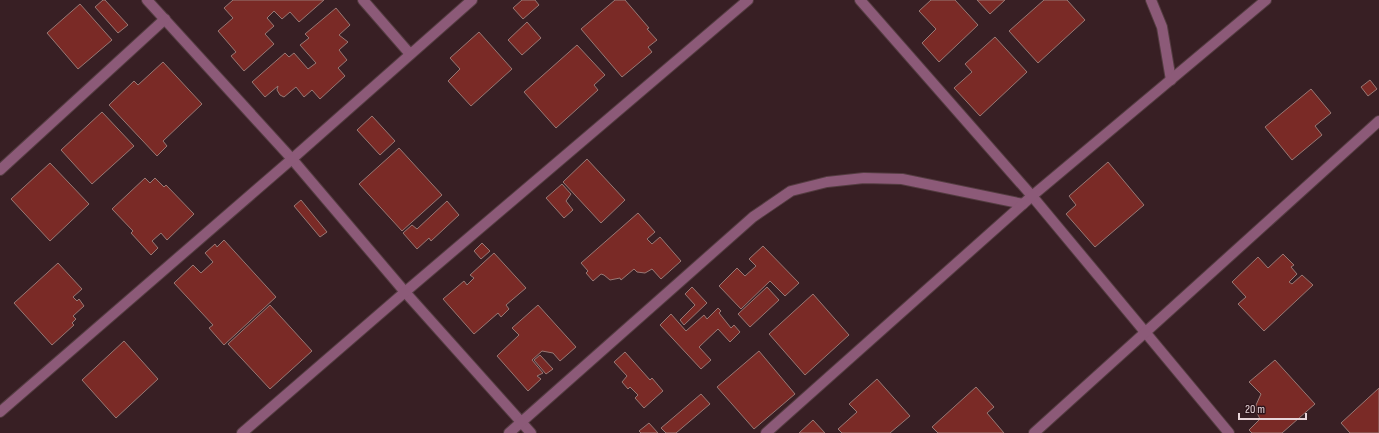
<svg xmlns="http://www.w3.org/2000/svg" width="1379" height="433" font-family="'Sofia Sans Condensed',sans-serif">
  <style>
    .building { fill: #7a2a26; stroke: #987874 }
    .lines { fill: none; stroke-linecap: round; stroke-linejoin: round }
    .minor-casing { stroke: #543c41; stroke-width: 12 }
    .minor { stroke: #8c5a78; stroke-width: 10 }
  </style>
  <rect width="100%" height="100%" fill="#381f24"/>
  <g class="building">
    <path d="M103,0H105L128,25L118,33L95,7Z"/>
    <path d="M233,0H324L299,22L290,12L282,19L274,11L267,18L274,26L265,34L274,44L244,71L231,56L236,52L218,31L233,18L224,8Z"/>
    <path d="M522,0H535L539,5L523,19L513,8Z"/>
    <path d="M615,0H625L649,28L647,29L657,40L648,47L652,52L622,77L581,29Z"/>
    <path d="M931,0H955L978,25L939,62L922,43L936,29L919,11Z"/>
    <path d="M977,0H1005L990,14Z"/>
    <path d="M1044,0H1067L1085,20L1038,63L1009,31Z"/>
    <path d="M80,4L112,40L78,69L47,33Z"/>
    <path d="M336,8L350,25L339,35L348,42L339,50L347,60L338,68L345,76L320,99L312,90L304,97L296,87L284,97L280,95L277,90L278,86L265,97L252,82L285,53L289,57L294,53L308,69L316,63L300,45L309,38L305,34Z"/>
    <path d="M527,22L541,38L522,55L508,40Z"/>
    <path d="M479,32L512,69L471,106L448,81L460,69L450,58Z"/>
    <path d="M995,37L1027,72L980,116L954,88L972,72L965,64Z"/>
    <path d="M577,45L605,75L594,85L598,90L556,128L524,92Z"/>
    <path d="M163,62L202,104L163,141L167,146L157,156L109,105L134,81L138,85Z"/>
    <path d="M1370,80L1377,89L1368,96L1361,87Z"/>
    <path d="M1311,89L1331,113L1315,126L1322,135L1292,160L1265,127Z"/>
    <path d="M102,112L134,146L92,184L61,150Z"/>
    <path d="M372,116L395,141L380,155L357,130Z"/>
    <path d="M399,148L442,195L402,231L359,184Z"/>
    <path d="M587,159L625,200L601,223L563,182Z"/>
    <path d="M1108,162L1144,205L1095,247L1066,214L1076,205L1069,196Z"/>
    <path d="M50,163L89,204L50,241L11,199Z"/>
    <path d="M145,178L150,183L155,178L164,187L166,185L194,214L167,240L161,233L152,241L158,248L151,255L131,233L133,231L112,209Z"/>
    <path d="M562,184L571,194L566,201L573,210L564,218L546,198Z"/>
    <path d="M301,200L327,232L320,237L294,206Z"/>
    <path d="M447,201L459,215L431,241L429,238L417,249L403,233L412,225L417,229Z"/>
    <path d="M638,213L655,232L647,239L652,244L660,237L681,261L661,279L652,269L645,273L637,272L634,269L621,280L620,278L610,280L604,275L601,274L593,281L586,273L588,271L581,263Z"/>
    <path d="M224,240L276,297L224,345L209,328L213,325L174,283L193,265L201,273L213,262L205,253L215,244L217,247Z"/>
    <path d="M482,243L490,251L481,259L474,251Z"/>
    <path d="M763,246L799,283L785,296L770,281L741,309L719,286L737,268L745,276L756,266L749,259Z"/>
    <path d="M494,253L526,288L506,305L509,309L501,317L498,313L474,334L443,299L464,281L467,285L474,278L470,275Z"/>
    <path d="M1283,254L1294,265L1291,267L1297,274L1289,282L1292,284L1302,275L1313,285L1264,331L1238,304L1246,297L1232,282L1258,257L1268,268Z"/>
    <path d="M58,263L82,289L73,297L77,301L79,299L84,306L73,316L76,319L72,323L74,325L52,345L14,303Z"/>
    <path d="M692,287L707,303L684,325L680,320L695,305L685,294Z"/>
    <path d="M767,287L779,300L750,327L738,314Z"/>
    <path d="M813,294L849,335L805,375L769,334Z"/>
    <path d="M270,305L312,351L270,389L228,344Z"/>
    <path d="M538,305L576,347L560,361L553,353L542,351L532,360L543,373L537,376L541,379L528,391L497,356L519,335L512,328Z"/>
    <path d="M718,308L721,311L719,313L731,328L734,325L740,332L730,342L718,329L699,347L711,360L701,369L660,325L671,314L686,331L704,315L707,319Z"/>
    <path d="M124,341L158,379L116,418L82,380Z"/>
    <path d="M759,351L795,394L754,429L717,387Z"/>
    <path d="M625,352L650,380L652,378L663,391L644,408L635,398L638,395L630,387L628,389L622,382L627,376L614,362Z"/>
    <path d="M540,355L553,369L546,374L534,360Z"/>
    <path d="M1275,360L1315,404L1282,433H1252L1249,430L1260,419L1257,413L1256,405L1261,394L1249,382Z"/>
    <path d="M877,379L910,416L890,433H842L838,429L857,412L849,404Z"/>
    <path d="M976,387L994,407L987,413L1004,433H938L932,427Z"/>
    <path d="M1379,388V433H1350L1341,423Z"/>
    <path d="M701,394L710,404L676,433H666L661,428Z"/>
    <path d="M813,420L825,433H799Z"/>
    <path d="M649,423L658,433H641L639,431Z"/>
  </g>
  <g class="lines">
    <defs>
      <g id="minor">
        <path d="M147,0L292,159L405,292L531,433"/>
        <path d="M363,0L410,54"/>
        <path d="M860,0L1032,196L1229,433"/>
        <path d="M1151,0L1162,27L1171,80"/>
        <path d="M0,170L165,19"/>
        <path d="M0,412L292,159L472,0"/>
        <path d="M242,433L405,292L748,0"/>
        <path d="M509,433L753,217L791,191L827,182L864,178L902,179L1023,204"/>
        <path d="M766,433L1032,196L1266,0"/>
        <path d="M1034,433L1379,121"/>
      </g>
    </defs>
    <use href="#minor" class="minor-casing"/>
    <use href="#minor" class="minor"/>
  </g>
  <path d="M1239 413v6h67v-6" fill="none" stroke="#e8d6da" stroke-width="2"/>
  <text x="1245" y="413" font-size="12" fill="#e8d6da" stroke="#2d151b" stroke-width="3" paint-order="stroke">20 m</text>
</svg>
